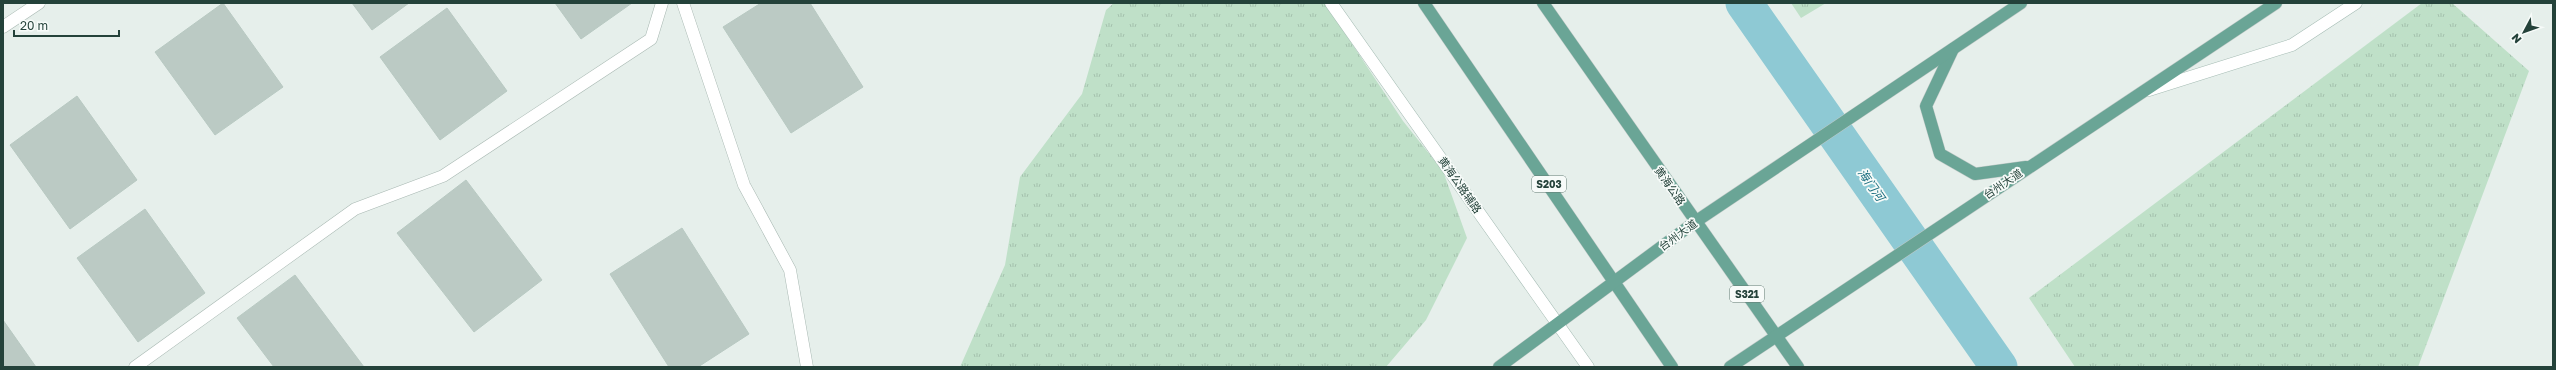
<svg xmlns="http://www.w3.org/2000/svg" width="2556" height="370" font-family="'Golos Text','Noto Sans SC',sans-serif">
  <style>
    .grass { fill: url(#grass-tufts) }
    .lines { fill: none; stroke-linecap: round; stroke-linejoin: round }
    .canal { stroke: #8ec9d4; stroke-width: 37 }
    .building { fill: #bbcac4; stroke: #b8c9c2 }
    .minor-casing { stroke: #a8b8b2; stroke-width: 13 }
    .secondary-casing { stroke: #a4bbb3; stroke-width: 13 }
    .primary-casing { stroke: #c2cac8; stroke-width: 13 }
    .minor { stroke: #fff; stroke-width: 12 }
    .secondary { stroke: #fff; stroke-width: 12 }
    .primary { stroke: #6aa596; stroke-width: 12 }
    .labels { text-anchor: middle; stroke-width: 3.5; stroke-linejoin: round; paint-order: stroke }
    .shield { fill: #f7fbf9; stroke: #637a73; stroke-width: 1 }
    .shield-label { font-size: 10px; font-weight: bold; fill: #24423a }
    .street-label { font-size: 11px; fill: #24423a; stroke: #f7fbf9 }
    .water-label { font-size: 12px; font-style: italic; fill: #1c6f80; stroke: #f7fbf9 }
  </style>
  <defs>
    <pattern id="grass-tufts" width="24" height="20" patternUnits="userSpaceOnUse"><rect width="24" height="20" fill="#bfe0c8"/><path d="M3 7l-1-3M5 7V3M7 7l1-3M15 17l-1-3M17 17v-4M19 17l1-3" fill="none" stroke="#a4c1ad"/></pattern>
  </defs>
  <rect width="100%" height="100%" fill="#e6efeb"/>
  <g class="grass">
    <path d="M1114,3H1325L1403,121L1443,171L1467,238L1426,320L1386,367H960L1005,265L1020,177L1082,94L1106,10Z"/>
    <path d="M1791,3H1826L1801,18Z"/>
    <path d="M2422,3H2452L2529,71L2418,367H2075L2029,298Z"/>
  </g>
  <g class="lines">
    <path class="canal" d="M1744,3L1999,367"/>
  </g>
  <g class="building">
    <path d="M223,3L283,87L215,135L155,52Z"/>
    <path d="M352,3H409L372,30Z"/>
    <path d="M555,3H632L581,39Z"/>
    <path d="M761,3H810L863,87L791,133L723,27Z"/>
    <path d="M447,8L507,91L440,140L380,57Z"/>
    <path d="M77,96L137,180L70,229L10,145Z"/>
    <path d="M466,180L542,280L474,332L397,233Z"/>
    <path d="M145,209L205,293L138,342L77,258Z"/>
    <path d="M682,228L749,334L698,367H669L610,274Z"/>
    <path d="M295,275L364,367H274L237,318Z"/>
    <path d="M3,320L36,367H3Z"/>
  </g>
  <g class="lines">
    <defs>
      <g id="minor">
        <path d="M683,3L744,185L790,270L807,367"/>
        <path d="M3,27L39,3"/>
        <path d="M135,367L355,209L443,176L651,39L662,3"/>
      </g>
      <g id="secondary">
        <path d="M1331,3L1588,367"/>
        <path d="M2149,90L2292,45L2356,3"/>
      </g>
      <g id="primary">
        <path d="M1424,3L1672,367"/>
        <path d="M1543,3L1798,367"/>
        <path d="M1953,49L1926,106L1940,154L1975,174L2026,167"/>
        <path d="M1499,367L1695,222L2021,3"/>
        <path d="M1730,367L2276,3"/>
      </g>
    </defs>
    <use href="#minor" class="minor-casing"/>
    <use href="#secondary" class="secondary-casing"/>
    <use href="#primary" class="primary-casing"/>
    <use href="#minor" class="minor"/>
    <use href="#secondary" class="secondary"/>
    <use href="#primary" class="primary"/>
  </g>
  <g class="labels">
    <g class="shield">
      <rect x="1532" y="176" width="34" height="16" rx="3"/>
      <rect x="1730" y="286" width="34" height="16" rx="3"/>
    </g>
    <g class="shield-label">
      <text x="1549" y="188">S203</text>
      <text x="1747" y="298">S321</text>
    </g>
    <g class="street-label">
      <text transform="translate(2003 184) rotate(-34)" y="4">台州大道</text>
      <text transform="translate(1460 185) rotate(55)" y="4">黄海公路辅路</text>
      <text transform="translate(1670 186) rotate(55)" y="4">黄海公路</text>
      <text transform="translate(1678 235) rotate(-36)" y="4">台州大道</text>
    </g>
    <g class="water-label">
      <text transform="translate(1871 185) rotate(55)" y="4">海门河</text>
    </g>
  </g>
  <rect width="2556" height="370" fill="none" stroke="#24423a" stroke-width="8"/>
  <g transform="translate(2524 32) rotate(229)" stroke="#f7fbf9" stroke-width="3" paint-order="stroke">
  <path d="M0-3L7 15L0 10L-7 15Z" fill="#24423a"/>
  <text y="-6" font-size="11" font-weight="bold" text-anchor="middle" fill="#24423a">N</text>
  </g>
  <path d="M14 30v6h105v-6" fill="none" stroke="#24423a" stroke-width="2"/>
  <text x="20" y="30" font-size="12" fill="#24423a" stroke="#f7fbf9" stroke-width="3" paint-order="stroke">20 m</text>
</svg>
